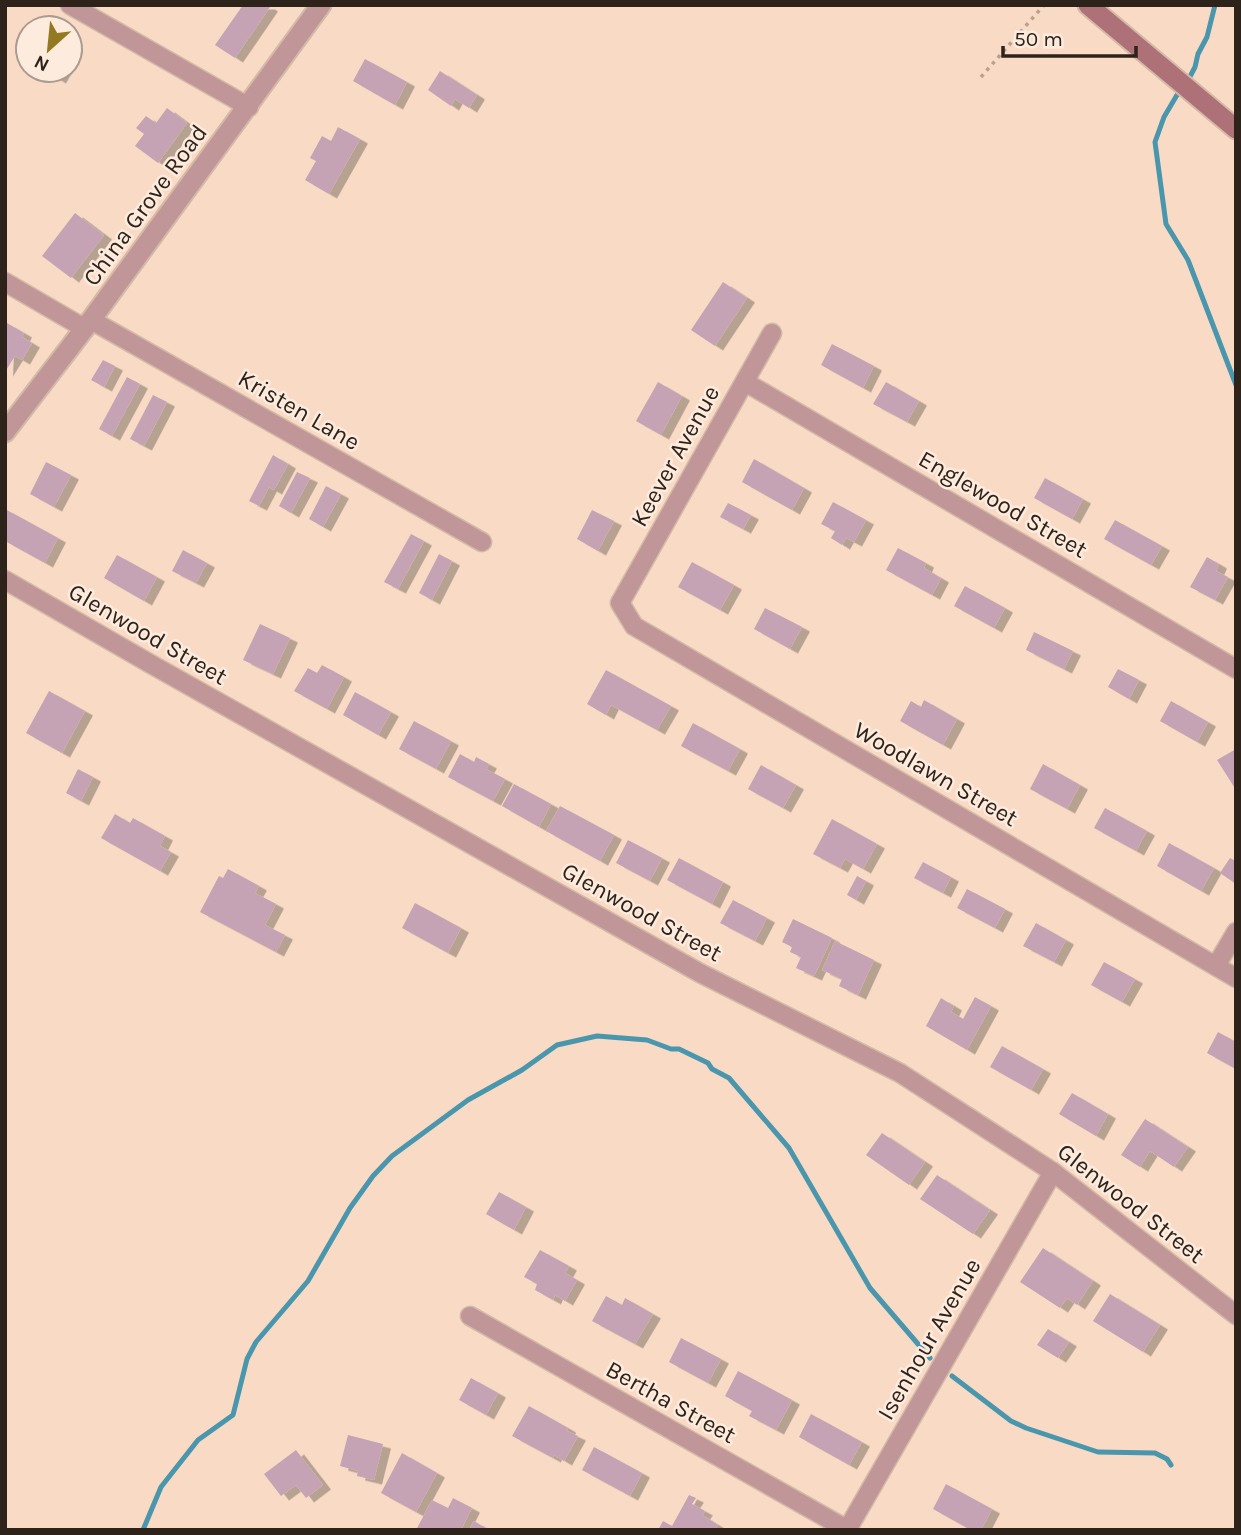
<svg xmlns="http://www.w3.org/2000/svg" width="1241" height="1535" font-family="Karla,sans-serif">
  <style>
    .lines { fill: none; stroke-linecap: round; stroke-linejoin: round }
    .stream { stroke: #4996ad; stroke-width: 5 }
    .building { fill: #c5a3b4; filter: url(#shadow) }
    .minor-casing { stroke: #d4baa6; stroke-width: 21 }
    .tertiary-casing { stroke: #d4baa6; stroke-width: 23 }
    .secondary-casing { stroke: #d4baa6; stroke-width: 23 }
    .path { stroke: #b9a18f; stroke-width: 3.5; stroke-dasharray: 3.5 5; stroke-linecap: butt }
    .minor { stroke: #c19699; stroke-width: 18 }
    .tertiary { stroke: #c19699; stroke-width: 19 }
    .secondary { stroke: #ae7177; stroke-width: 19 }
    .labels { text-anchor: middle; stroke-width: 5; stroke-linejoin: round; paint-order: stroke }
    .street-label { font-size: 24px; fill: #2e231b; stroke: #fdebde }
  </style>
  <defs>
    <filter id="shadow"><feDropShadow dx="8" dy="4.5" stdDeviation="0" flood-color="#0004"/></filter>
  </defs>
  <rect width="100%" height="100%" fill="#f9dbc5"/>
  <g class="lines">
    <g class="stream">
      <path d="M1215,5L1207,37L1198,54L1195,67L1183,90L1177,95L1164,117L1155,142L1166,224L1188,260L1236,385"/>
      <path d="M952,1376L1011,1421L1026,1428L1098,1452L1155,1453L1167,1459L1171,1465"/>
      <path d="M143,1530L161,1487L198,1440L233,1415L247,1359L256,1342L308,1281L350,1208L373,1176L392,1156L468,1100L522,1070L557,1045L597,1036L647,1040L671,1049H679L708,1063L712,1069L729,1078L789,1148L870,1288L930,1358"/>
    </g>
  </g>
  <g class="building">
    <path d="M243,5H267L270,7L235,58L215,45Z"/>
    <path d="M365,59L407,82L395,105L353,81Z"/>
    <path d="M43,70H63L58,79Z"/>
    <path d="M440,71L477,95L469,108L455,99L451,106L428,90Z"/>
    <path d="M167,108L187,123L158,163L135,146L144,134L136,128L146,116L156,123Z"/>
    <path d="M338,127L360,139L329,194L305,180L316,161L310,158L322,136L331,141Z"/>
    <path d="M75,213L104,235L71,278L42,256Z"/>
    <path d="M723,282L747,298L715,346L691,330Z"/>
    <path d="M7,323L24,333L22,337L32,343L22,360L15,356L5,372Z"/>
    <path d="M832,344L874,366L863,388L821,365Z"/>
    <path d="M103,360L115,366L104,387L91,380Z"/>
    <path d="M127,377L140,384L112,436L99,429Z"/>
    <path d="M658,382L682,396L661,435L636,421Z"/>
    <path d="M886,382L919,401L907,422L873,404Z"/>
    <path d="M153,395L167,402L144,446L130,439Z"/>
    <path d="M273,455L288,464L274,490L269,487L259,506L249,501Z"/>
    <path d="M754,459L804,488L792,510L742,482Z"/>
    <path d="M46,462L71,475L54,507L30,494Z"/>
    <path d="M297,472L310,478L291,513L279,506Z"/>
    <path d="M1045,478L1083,499L1072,519L1034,498Z"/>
    <path d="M326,486L341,494L323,527L309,519Z"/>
    <path d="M833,502L866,520L854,542L846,538L842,545L831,538L835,531L821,524Z"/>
    <path d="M728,503L751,515L743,529L720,517Z"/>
    <path d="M5,509L58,538L45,563L5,541Z"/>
    <path d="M592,510L614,521L598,551L577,539Z"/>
    <path d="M1115,520L1162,546L1151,565L1104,539Z"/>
    <path d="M411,534L424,541L398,589L384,582Z"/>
    <path d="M898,548L926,563L924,568L941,578L932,595L886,570Z"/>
    <path d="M183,550L207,563L196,583L172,571Z"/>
    <path d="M439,554L452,561L432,600L419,593Z"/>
    <path d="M117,555L157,577L144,601L104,578Z"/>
    <path d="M1207,557L1219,564L1216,571L1228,577L1215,600L1190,587Z"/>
    <path d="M692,562L734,585L720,610L678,587Z"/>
    <path d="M965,586L1005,608L994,628L954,606Z"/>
    <path d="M765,608L802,627L790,649L754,629Z"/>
    <path d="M260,624L290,638L273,674L243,660Z"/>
    <path d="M1034,632L1073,651L1064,669L1026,650Z"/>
    <path d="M322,665L344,677L327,709L294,691L308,668L317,673Z"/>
    <path d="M1118,669L1139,680L1129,699L1108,687Z"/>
    <path d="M606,670L671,706L657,730L611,705L606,715L587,704Z"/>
    <path d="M49,691L85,711L62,753L26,733Z"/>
    <path d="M355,692L391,712L378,735L343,715Z"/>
    <path d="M924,700L957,719L943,745L900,721L911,701L921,707Z"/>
    <path d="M1171,701L1208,722L1197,742L1160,721Z"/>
    <path d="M414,721L451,741L436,769L399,749Z"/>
    <path d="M693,723L740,749L728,771L681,746Z"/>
    <path d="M1236,749V790L1217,760Z"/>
    <path d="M460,754L474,762L476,757L489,764L486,769L505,779L493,801L448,777Z"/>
    <path d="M1043,764L1080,785L1067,809L1030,789Z"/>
    <path d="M761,765L796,785L783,808L748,789Z"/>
    <path d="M78,769L93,777L81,801L66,793Z"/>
    <path d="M514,784L551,804L539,827L502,806Z"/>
    <path d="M560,806L614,835L600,861L546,831Z"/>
    <path d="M1105,808L1147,831L1136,851L1094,828Z"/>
    <path d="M115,814L130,823L133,818L165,836L160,846L171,852L160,871L101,838Z"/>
    <path d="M832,819L877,844L863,869L845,859L840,868L813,854Z"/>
    <path d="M628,840L662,858L650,881L616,863Z"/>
    <path d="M1169,843L1214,868L1201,891L1157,866Z"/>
    <path d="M679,858L723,882L712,904L667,880Z"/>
    <path d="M1230,858L1236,861V884L1220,873Z"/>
    <path d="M923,862L951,877L943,893L914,878Z"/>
    <path d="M228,869L259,886L255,893L276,904L265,925L285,935L276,952L200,912L219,876L223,878Z"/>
    <path d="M857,876L866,881L856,900L847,895Z"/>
    <path d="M967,889L1005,909L995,928L957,908Z"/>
    <path d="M733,900L767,918L755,941L720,923Z"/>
    <path d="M415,903L461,928L448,953L402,928Z"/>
    <path d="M793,919L832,938L814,976L796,968L801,957L790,952L792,947L782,942Z"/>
    <path d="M1036,923L1066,940L1054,962L1023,946Z"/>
    <path d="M835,941L874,960L858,995L839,986L842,979L822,970Z"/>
    <path d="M1104,962L1135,979L1122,1002L1091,985Z"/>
    <path d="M975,997L991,1006L967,1050L926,1026L941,998L954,1006L951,1012L963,1019Z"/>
    <path d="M1218,1032L1236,1042V1069L1207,1053Z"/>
    <path d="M1002,1046L1043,1069L1031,1090L990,1067Z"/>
    <path d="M1072,1093L1108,1114L1096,1136L1059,1114Z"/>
    <path d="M1145,1119L1188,1147L1174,1167L1150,1151L1140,1167L1121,1155Z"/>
    <path d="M882,1133L925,1162L909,1185L866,1155Z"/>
    <path d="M937,1175L990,1210L973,1234L920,1199Z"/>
    <path d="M499,1192L526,1207L514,1230L486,1214Z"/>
    <path d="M1043,1248L1093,1281L1077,1305L1067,1298L1060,1308L1020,1282Z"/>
    <path d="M540,1250L569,1266L565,1273L577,1280L565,1301L555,1295L553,1300L535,1290L537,1284L524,1277Z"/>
    <path d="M1110,1294L1160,1325L1143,1352L1093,1321Z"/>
    <path d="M606,1296L622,1305L625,1298L653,1314L635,1344L592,1321Z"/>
    <path d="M1048,1329L1069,1342L1058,1358L1037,1345Z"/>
    <path d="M681,1338L721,1359L708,1383L669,1362Z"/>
    <path d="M738,1371L792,1400L776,1430L749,1416L752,1411L725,1396Z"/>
    <path d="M471,1378L498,1393L486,1415L459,1400Z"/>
    <path d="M529,1406L568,1428L567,1431L578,1436L564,1461L554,1455L553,1458L512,1436Z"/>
    <path d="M811,1414L862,1442L849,1465L799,1437Z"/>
    <path d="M348,1435L383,1444L374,1480L357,1476L358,1471L340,1466Z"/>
    <path d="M594,1447L642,1473L630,1496L582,1470Z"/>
    <path d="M296,1450L323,1485L306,1498L296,1485L281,1496L264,1474Z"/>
    <path d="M402,1453L437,1473L416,1512L381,1493Z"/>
    <path d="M946,1484L992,1509L981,1530H971L933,1509Z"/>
    <path d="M689,1495L696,1498L692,1504L705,1511L702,1515L718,1525L715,1530H658L663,1521L672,1526Z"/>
    <path d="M453,1498L472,1508L461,1530H416L432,1500L448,1508Z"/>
    <path d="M474,1521L489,1530H469Z"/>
  </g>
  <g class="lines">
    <defs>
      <g id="minor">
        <path d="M70,5L249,107"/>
        <path d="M5,282L84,328"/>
        <path d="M91,320L482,542"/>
        <path d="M772,333L620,603L634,626L1236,978"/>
        <path d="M745,382L1236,669"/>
        <path d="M5,580L149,663L700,973L900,1073L1053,1172L1236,1315"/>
        <path d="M1216,966L1236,932"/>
        <path d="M470,1316L848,1530"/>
        <path d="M847,1530L1053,1172"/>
      </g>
      <path id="tertiary" d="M5,432L91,320L321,5"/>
      <path id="secondary" d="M1088,5L1236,129"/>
    </defs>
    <use href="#minor" class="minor-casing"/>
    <use href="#tertiary" class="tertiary-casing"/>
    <use href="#secondary" class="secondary-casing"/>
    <path class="path" d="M981,77L1044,5"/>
    <use href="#minor" class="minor"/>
    <use href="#tertiary" class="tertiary"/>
    <use href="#secondary" class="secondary"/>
  </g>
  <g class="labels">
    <g class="street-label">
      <text transform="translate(145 205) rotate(-54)" y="8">China Grove Road</text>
      <text transform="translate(299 410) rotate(30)" y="8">Kristen Lane</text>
      <text transform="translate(675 456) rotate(-61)" y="8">Keever Avenue</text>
      <text transform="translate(1003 504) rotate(30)" y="8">Englewood Street</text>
      <text transform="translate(148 634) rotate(30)" y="8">Glenwood Street</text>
      <text transform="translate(936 774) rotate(30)" y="8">Woodlawn Street</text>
      <text transform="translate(642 912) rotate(29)" y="8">Glenwood Street</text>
      <text transform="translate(1131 1203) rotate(38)" y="8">Glenwood Street</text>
      <text transform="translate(929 1339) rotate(-60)" y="8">Isenhour Avenue</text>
      <text transform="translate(671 1402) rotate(29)" y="8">Bertha Street</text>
    </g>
  </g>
  <rect width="1241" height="1535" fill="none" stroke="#2e231b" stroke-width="14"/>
  <g transform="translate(49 49) rotate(207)"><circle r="33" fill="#fdebde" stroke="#aa9b90" stroke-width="2"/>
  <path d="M0-5L12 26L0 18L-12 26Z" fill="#937a21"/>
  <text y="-10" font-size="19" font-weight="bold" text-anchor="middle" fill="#2e231b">N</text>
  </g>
  <path d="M1003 46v10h133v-10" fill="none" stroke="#2e231b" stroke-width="3.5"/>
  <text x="1014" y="46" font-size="21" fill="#2e231b" stroke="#fdebde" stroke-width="5" paint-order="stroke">50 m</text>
</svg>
